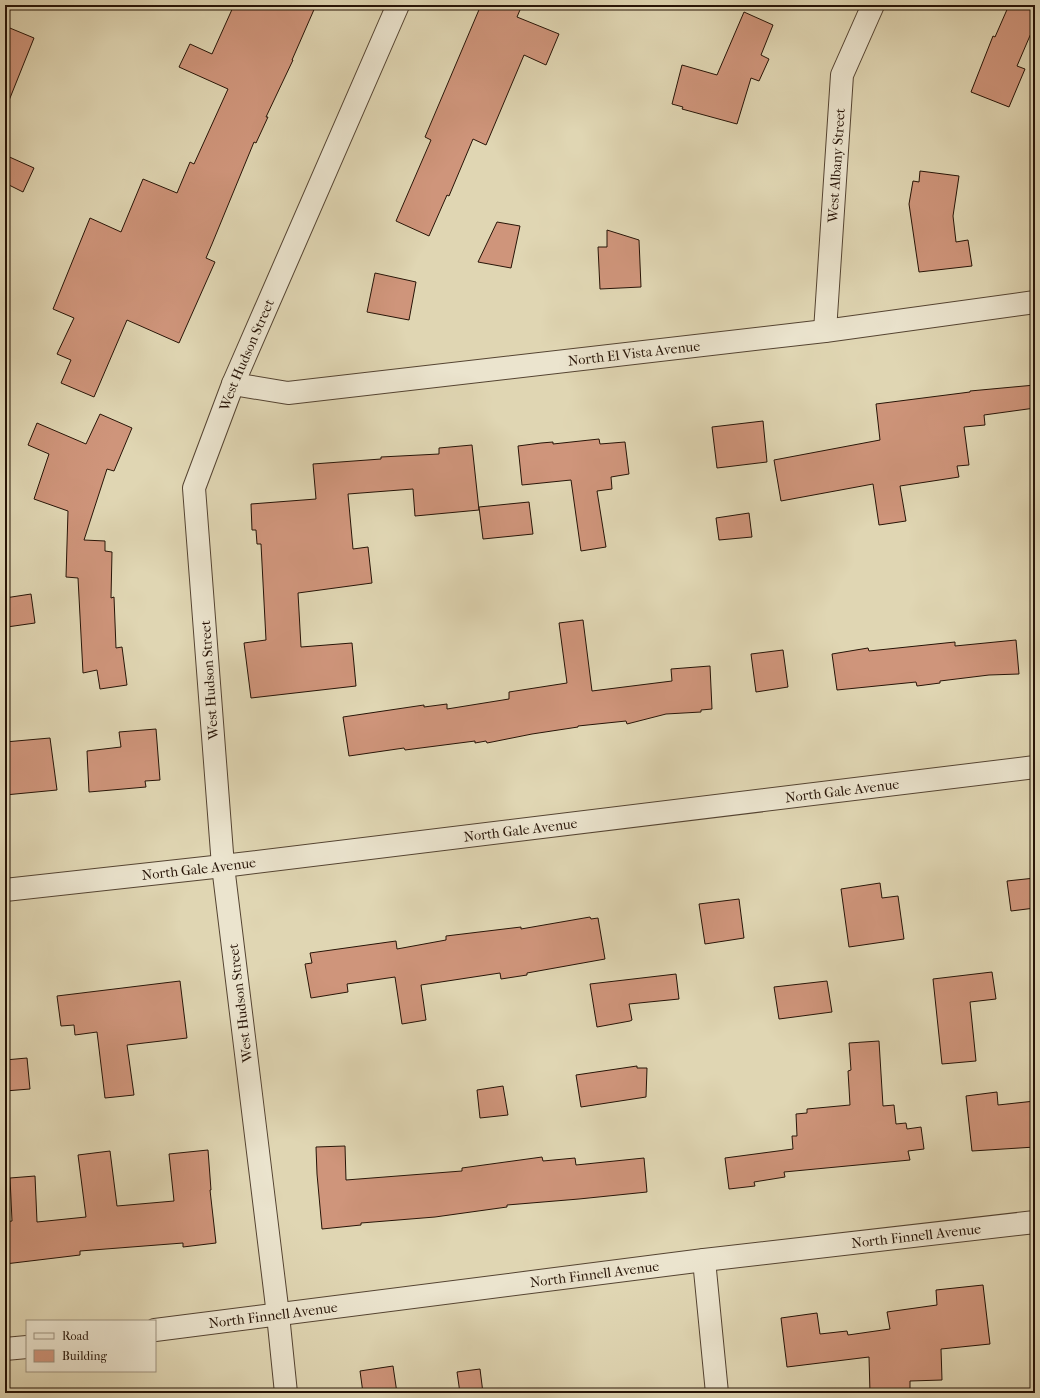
<svg xmlns="http://www.w3.org/2000/svg" width="1040" height="1398" font-family="'IM FELL French Canon',serif">
  <style>
    .building { fill: #cf957b; stroke: #271407 }
    .lines { fill: none; stroke-linecap: round; stroke-linejoin: round }
    .minor-casing { stroke: #554432; stroke-width: 24 }
    .tertiary-casing { stroke: #554432; stroke-width: 24 }
    .minor { stroke: #ebe4ce; stroke-width: 22 }
    .tertiary { stroke: #ebe4ce; stroke-width: 22 }
    .labels { text-anchor: middle; stroke-width: 4; stroke-linejoin: round; paint-order: stroke }
    .street-label { font-size: 14px; fill: #271407; stroke: #ebe4ce }
  </style>
  <rect width="100%" height="100%" fill="#e0d6b3"/>
  <filter id="stains"><feTurbulence type="fractalNoise" baseFrequency=".005" numOctaves="4"/><feColorMatrix values="0 0 0 0 .2 0 0 0 0 .09 0 0 0 0 .02 0 0 0 .5 -.17"/></filter>
  <radialGradient id="worn" r=".72"><stop offset=".6" stop-color="#630" stop-opacity="0"/><stop offset="1" stop-color="#630" stop-opacity=".3"/></radialGradient>
  <g class="building">
    <path d="M234,5H316L292,60H293L266,117H268L256,143L254,142L212,244L206,258L215,262L179,343L127,320L94,397L61,383L71,360L57,354L74,318L53,309L90,218L121,232L143,179L177,193L190,162L194,164L228,89L179,67L190,44L212,54Z"/>
    <path d="M481,5H522L517,17L559,34L546,65L524,55L486,145L473,139L449,196L447,195L429,236L396,221L431,140L425,137Z"/>
    <path d="M1009,5H1035V24L1017,66L1025,69L1009,107L971,92L993,36L995,37Z"/>
    <path d="M744,12L773,25L761,55L769,59L759,81L751,78L737,124L682,109L683,107L672,104L682,65L717,75Z"/>
    <path d="M5,26L34,38L6,108H5Z"/>
    <path d="M5,155L34,168L23,192L5,183Z"/>
    <path d="M920,171L959,176L953,216L956,242L968,240L972,266L919,272L909,204L913,181L919,182Z"/>
    <path d="M497,222L520,226L511,268L478,262Z"/>
    <path d="M607,230L639,240L641,287L600,289L598,247H607Z"/>
    <path d="M375,273L416,282L409,320L367,312Z"/>
    <path d="M1035,385V408L984,415L985,425L964,427L969,465L957,466L959,477L900,486L906,521L879,525L873,484L781,501L774,460L880,440L876,404L970,392V391Z"/>
    <path d="M100,414L132,428L114,471L107,469L84,540L105,541V551L112,552L111,598L114,597L116,648L122,647L127,685L100,689L97,670L83,673L78,578L66,577L68,511L34,499L49,454L28,445L37,423L86,444Z"/>
    <path d="M763,421L767,462L717,468L712,427Z"/>
    <path d="M599,439L600,444L625,442L629,474L611,477L612,489L597,491L606,547L581,551L571,480L522,485L518,446L541,443L553,442V444Z"/>
    <path d="M472,445L479,510L415,516L413,489L348,494L353,549L368,547L372,583L298,593L301,647L352,643L356,686L251,698L244,643L266,640L261,544H257L256,530H252L251,504L316,499L313,464L381,459V457L439,454V448Z"/>
    <path d="M529,502L533,534L483,539L479,507Z"/>
    <path d="M749,513L752,537L719,540L716,518Z"/>
    <path d="M31,594L35,623L7,627L5,598Z"/>
    <path d="M583,620L592,691L672,681L671,669L710,666L712,709L701,710V712L666,714L627,724L626,721L578,726V727L532,734L487,743L486,741L475,743V741L405,750L404,748L349,756L343,717L424,705V707L447,704V709L509,699V692L567,683L559,623Z"/>
    <path d="M1016,640L1019,674L989,675L940,681V683L917,686L916,682L837,690L832,654L868,648L869,651L955,642V646Z"/>
    <path d="M783,650L788,687L756,692L751,654Z"/>
    <path d="M156,729L160,780L145,781L146,787L89,792L87,751L121,747L119,732Z"/>
    <path d="M50,738L57,790L5,795V742Z"/>
    <path d="M1035,878V908L1011,911L1007,881Z"/>
    <path d="M880,883L882,898L898,896L904,939L849,947L841,889Z"/>
    <path d="M739,899L744,938L705,944L699,904Z"/>
    <path d="M590,917L591,919L598,918L605,959L527,973V975L501,979L500,973L421,985L426,1020L402,1024L395,977L347,984L348,992L311,998L305,964L312,963L310,953L396,941L397,949L446,940V936L521,927V929Z"/>
    <path d="M992,972L996,999L970,1002L976,1061L942,1064L933,979Z"/>
    <path d="M676,974L679,999L629,1004L632,1020L630,1021L597,1027L590,984Z"/>
    <path d="M180,981L187,1038L127,1045L134,1095L105,1098L97,1032L75,1035L74,1025L61,1026L57,996Z"/>
    <path d="M827,981L832,1012L779,1019L774,987Z"/>
    <path d="M879,1041L883,1106L894,1105L896,1124L906,1123L907,1129L921,1127L924,1149L908,1151L910,1160L784,1172L785,1177L754,1182L755,1186L729,1189L725,1158L793,1149L792,1136H797L796,1114L807,1113V1109L850,1105L848,1071L851,1070L849,1043Z"/>
    <path d="M27,1058L30,1089L5,1091V1060Z"/>
    <path d="M637,1066V1068H647L646,1097L581,1107L576,1075Z"/>
    <path d="M503,1086L508,1115L480,1118L477,1090Z"/>
    <path d="M997,1092L998,1105L1035,1101V1147L972,1151L966,1096Z"/>
    <path d="M345,1146L346,1180L462,1171V1168L542,1157L543,1161L575,1158L576,1165L644,1158L647,1192L579,1199L507,1205V1207L435,1217L361,1223V1225L322,1229L317,1174L316,1147Z"/>
    <path d="M208,1150L211,1190H210L216,1243L183,1247V1243L80,1251V1255L5,1264V1222L12,1221L10,1178L35,1176L37,1222L86,1217L78,1155L110,1151L117,1206L174,1201L169,1154Z"/>
    <path d="M983,1285L990,1344L941,1349L942,1380L910,1381V1393H870L869,1357L787,1367L781,1318L817,1313L820,1334L847,1331L848,1335L890,1329L887,1312L937,1305L936,1290Z"/>
    <path d="M393,1366L397,1393H363L360,1371Z"/>
    <path d="M480,1369L483,1393H460L457,1372Z"/>
  </g>
  <g class="lines">
    <defs>
      <g id="minor">
        <path id="s1" d="M825,331L842,75L873,5"/>
        <path id="s2" d="M233,384L288,393L825,331L1035,302"/>
        <path d="M704,1260L717,1393"/>
        <path id="s3" d="M155,1330L704,1260L1035,1222"/>
        <path d="M5,1349L27,1347"/>
        <path id="s4" d="M286,1393L278,1315L223,866L194,488L233,384L398,5"/>
      </g>
      <g id="tertiary">
        <path id="s5" d="M5,890L223,866L1035,767"/>
      </g>
    </defs>
    <use href="#minor" class="minor-casing"/>
    <use href="#tertiary" class="tertiary-casing"/>
    <use href="#minor" class="minor"/>
    <use href="#tertiary" class="tertiary"/>
  </g>
  <g class="labels">
    <g class="street-label">
      <text dy="5" stroke="none"><textPath href="#s1" startOffset="166">West Albany Street</textPath></text>
      <text dy="5" stroke="none"><textPath href="#s2" startOffset="404">North El Vista Avenue</textPath></text>
      <text dy="5" stroke="none"><textPath href="#s4" startOffset="1053">West Hudson Street</textPath></text>
      <text transform="translate(209 680) rotate(-94)" y="5">West Hudson Street</text>
      <text dy="5" stroke="none"><textPath href="#s5" startOffset="843">North Gale Avenue</textPath></text>
      <text dy="5" stroke="none"><textPath href="#s5" startOffset="519">North Gale Avenue</textPath></text>
      <text dy="5" stroke="none"><textPath href="#s5" startOffset="195">North Gale Avenue</textPath></text>
      <text transform="translate(240 1003) rotate(-97)" y="5">West Hudson Street</text>
      <text dy="5" stroke="none"><textPath href="#s3" startOffset="767">North Finnell Avenue</textPath></text>
      <text dy="5" stroke="none"><textPath href="#s3" startOffset="443">North Finnell Avenue</textPath></text>
      <text dy="5" stroke="none"><textPath href="#s3" startOffset="119">North Finnell Avenue</textPath></text>
    </g>
  </g>
  <rect width="1040" height="1398" fill="none" stroke="#e0d6b3" stroke-width="20"/>
  <rect x="6" y="6" width="1028" height="1386" fill="none" stroke="#271407" stroke-width="2"/>
  <rect x="10" y="10" width="1020" height="1378" fill="none" stroke="#271407"/>
  <rect x="26" y="1320" width="130" height="52" fill="#ebe4ce" stroke="#9d917e"/>
  <rect x="34" y="1333" width="20" height="6" fill="#ebe4ce" stroke="#9d917e"/>
  <text x="62" y="1340" font-size="12" fill="#271407">Road</text>
  <rect x="34" y="1350" width="20" height="12" fill="#cf957b" stroke="#9d917e"/>
  <text x="62" y="1360" font-size="12" fill="#271407">Building</text>
  <rect width="100%" height="100%" filter="url(#stains)"/>
  <rect width="100%" height="100%" fill="url(#worn)"/>
</svg>
